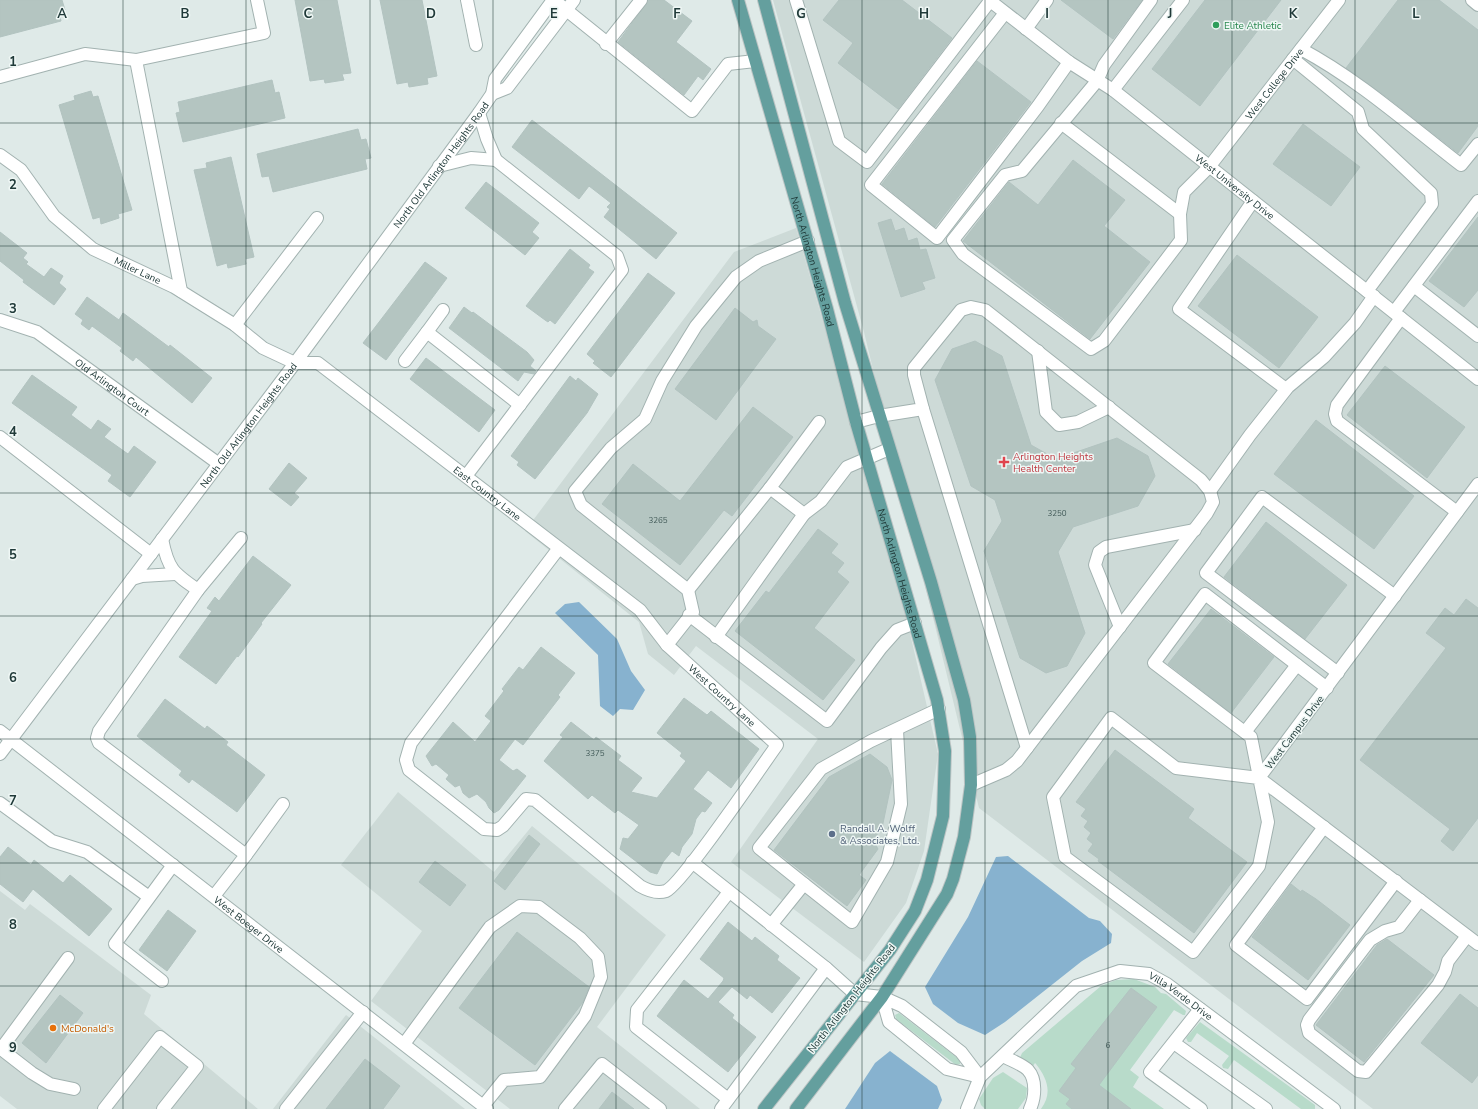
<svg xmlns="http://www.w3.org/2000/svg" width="1478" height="1109" font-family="'Nunito Sans',sans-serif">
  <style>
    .built { fill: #cddad7 }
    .green { fill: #b8dbca }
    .water { fill: #87b2cf }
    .building { fill: #b4c5c1; stroke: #b2c3c0 }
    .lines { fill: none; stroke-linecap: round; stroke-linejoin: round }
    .minor-casing { stroke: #a2b2b0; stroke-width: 14 }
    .major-casing { stroke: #bcc4c4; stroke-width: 14 }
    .minor { stroke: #fff; stroke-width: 12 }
    .major { stroke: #649f9e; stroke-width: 12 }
    .grid { fill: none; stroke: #203a39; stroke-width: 1; stroke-opacity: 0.55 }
    .leisure-dot { fill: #2e9e5b; stroke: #eff7f5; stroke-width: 1.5 }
    .health-dot { fill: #e0444e; stroke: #eff7f5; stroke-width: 1.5 }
    .service-dot { fill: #5c6f8a; stroke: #eff7f5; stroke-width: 1.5 }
    .food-dot { fill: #e8710a; stroke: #eff7f5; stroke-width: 1.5 }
    .labels { text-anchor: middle; stroke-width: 3; stroke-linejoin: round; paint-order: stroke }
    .number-label { font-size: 8px; fill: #455d5b }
    .leisure-label { font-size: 10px; fill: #27864d; stroke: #eff7f5; text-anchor: start }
    .street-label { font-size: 10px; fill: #203a39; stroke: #eff7f5 }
    .health-label { font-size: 10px; fill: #be3a42; stroke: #eff7f5; text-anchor: start }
    .service-label { font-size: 10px; fill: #4e5e75; stroke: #eff7f5; text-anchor: start }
    .food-label { font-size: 10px; fill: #c56008; stroke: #eff7f5; text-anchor: start }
    .grid-label { font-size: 13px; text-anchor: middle; font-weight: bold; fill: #203a39; stroke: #eff7f5; stroke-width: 3; stroke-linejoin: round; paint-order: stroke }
  </style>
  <rect width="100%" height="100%" fill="#dfeae8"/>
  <g class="built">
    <path d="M773,0H1478V1109H1373L979,808L864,332Z"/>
    <path d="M796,228L899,586L938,754L924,851L906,903L864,962L731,862L818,739L696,646L674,675L648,654L639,622L525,531L734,252Z"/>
    <path d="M398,792L494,872L532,826L666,935L597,1027L700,1109H510L371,1001L422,931L341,865Z"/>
    <path d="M0,891L25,910L30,904L151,995L144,1014L258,1109H17L0,1096Z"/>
    <path d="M346,1015L465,1109H273Z"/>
  </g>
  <g class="green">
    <path d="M1134,979L1155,987L1161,993L1166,994L1186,1011L1185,1015H1183L1174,1010L1130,1070L1139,1077L1133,1087L1164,1109H1041C1053,1093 1047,1078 1036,1064L1035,1063L1033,1066L1019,1060L1022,1053L1101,986L1116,980Z"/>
    <path d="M899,1013L960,1060V1064L956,1065L896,1019L895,1015Z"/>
    <path d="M1200,1022L1315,1105V1109H1301L1234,1060L1228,1069L1223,1068L1222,1065L1229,1056L1197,1033L1191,1042H1188L1186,1038Z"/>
    <path d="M1003,1072L1027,1088L1026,1098L1018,1109H985L981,1105L979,1099L993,1078Z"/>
  </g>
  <g class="water">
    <path d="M579,602L617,639L631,671L645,690L633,710L620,709L613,716L600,706L598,655L555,613L565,604Z"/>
    <path d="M1008,856L1089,918L1100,921L1112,934L1111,943L1082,961L1005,1022L985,1035L958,1023L933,1004L925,987L968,917L996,857Z"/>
    <path d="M890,1051L937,1086L942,1100L938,1109H845L875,1063Z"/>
  </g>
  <g class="building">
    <path d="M0,0H62L65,10L59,12L61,21L0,37Z"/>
    <path d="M295,0H337L351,73L342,74L344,80L325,83L324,79L310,81Z"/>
    <path d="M380,0H422L437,76L427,78L428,84L409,87L408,82L397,84Z"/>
    <path d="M649,0H664L692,21L676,42L711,69L703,80L698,76L684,95L618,42Z"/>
    <path d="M839,0H902L952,38L898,109L838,63L853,43L823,20Z"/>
    <path d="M1061,0H1142L1113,39Z"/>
    <path d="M1205,0H1281L1200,106L1152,69Z"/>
    <path d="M1398,0H1439L1478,30V126L1458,153L1388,98L1346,68Z"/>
    <path d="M977,61L1031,102L935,227L882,184Z"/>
    <path d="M272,80L275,93L279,92L285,118L183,142L176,113L180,112L178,102Z"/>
    <path d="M91,91L93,97L98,96L132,210L118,214L119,218L101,224L100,217L93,219L59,105L75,100L74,96Z"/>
    <path d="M532,120L677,233L656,259L604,217L610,209L607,207L611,203L589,186L579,199L512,147Z"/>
    <path d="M1303,124L1360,167L1331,206L1273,164Z"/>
    <path d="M358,129L361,140L366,139L371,158L365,159L367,169L273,192L269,176L262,177L257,154Z"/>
    <path d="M231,157L254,257L245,259L246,264L228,268L227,263L217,266L194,170L207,168L206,163Z"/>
    <path d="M1073,160L1125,200L1104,226L1150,262L1090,339L963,241L1009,182L1038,205Z"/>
    <path d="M486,182L539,223L532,232L539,238L525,255L465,208Z"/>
    <path d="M1478,217V290L1464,307L1429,281Z"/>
    <path d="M891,219L895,231L904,228L908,241L917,238L920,250L926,249L935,278L922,282L925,289L901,297L878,223Z"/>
    <path d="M0,232L27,253L23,258L28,262L26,264L44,277L51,268L63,276L59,283L66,289L54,305L23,282L24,280L0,261Z"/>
    <path d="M570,249L590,265L588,268L594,272L555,324L550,320L548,322L545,320L526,306Z"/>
    <path d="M1237,255L1318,317L1279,368L1198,306Z"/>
    <path d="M425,262L447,278L386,360L363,343Z"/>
    <path d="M648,273L675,293L611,377L593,363L595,361L587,354Z"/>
    <path d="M87,297L119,320L123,313L169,347L170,345L212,378L192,403L136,357L133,361L120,351L122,348L92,326L89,330L81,324L83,320L75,314Z"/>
    <path d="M464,307L472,313L473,312L527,352L534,360L530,366L536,371L534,374L524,372L518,381L449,328Z"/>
    <path d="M735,308L753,322L757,320L758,326L776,339L716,420L675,389Z"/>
    <path d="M975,341L1002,356L1031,445L1056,459L1117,438L1148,456L1155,476L1138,506L1073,527L1058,552L1085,633L1067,666L1046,673L1020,658L984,551L1002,521L995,500L971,486L935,380L952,349Z"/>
    <path d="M426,358L495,410L479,432L410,379Z"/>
    <path d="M1385,366L1465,427L1427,478L1347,415Z"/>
    <path d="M32,375L77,407L71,415L91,430L98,420L111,429L104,437L128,454L134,446L156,462L130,497L108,481L112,475L12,403Z"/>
    <path d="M570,376L576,381L578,378L598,394L587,413L535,479L517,465L519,462L511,456Z"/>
    <path d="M753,407L793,437L732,516L724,510L680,565L602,504L633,464L680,501Z"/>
    <path d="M1316,420L1414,496L1374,549L1274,474Z"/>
    <path d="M289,463L307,478L294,493L299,497L291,506L269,489Z"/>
    <path d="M1266,522L1347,585L1305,639L1224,577Z"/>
    <path d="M818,529L838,544L831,553L844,563L837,572L849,582L814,628L855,660L823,700L735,631L766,591L769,593Z"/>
    <path d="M253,556L291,585L261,623L262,624L238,657L237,656L216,684L179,657L212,611L207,608L215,597L219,601Z"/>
    <path d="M1466,599L1478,608V818L1453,851L1441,841L1450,829L1360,760L1446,648L1426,633L1445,608L1454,615Z"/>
    <path d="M1211,609L1274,657L1231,713L1168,664Z"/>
    <path d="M541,647L575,673L558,695L560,697L523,745L515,739L499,760L513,771L517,769L526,776L499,810L494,813L489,808L486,802L477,794L469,798L463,793L460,785L455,787L446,779L449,775L436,764L432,766L426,756L453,722L475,742L491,721L485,716L504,691L502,689L519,667L523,670Z"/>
    <path d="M684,698L707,715L711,711L759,749L731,788L708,770L693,789L712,803L705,812L702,811L696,819L692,834L682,847L679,856L672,851L663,862L657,874L650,872L620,849L623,838L628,839L639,825L618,810L615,813L592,795L588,799L544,761L563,737L560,735L571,722L594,740L596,737L621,756L618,760L642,778L631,792L657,798L686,761L680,756L682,753L657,733Z"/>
    <path d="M165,699L205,729L207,726L228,742L226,745L265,775L237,812L192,779L189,783L179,775L182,771L137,736Z"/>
    <path d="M1115,750L1194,809L1188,818L1247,862L1194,933L1098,861L1099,859L1088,851L1093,844L1087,839L1091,833L1084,827L1088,821L1081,816L1086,809L1076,802Z"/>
    <path d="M870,754L887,767L892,780L882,828L873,840L878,849L859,875L866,880L847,906L774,850L829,777Z"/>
    <path d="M529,835L540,844L505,890L494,881Z"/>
    <path d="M8,847L31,865L34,860L63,883L70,875L112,909L89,936L33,889L23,902L0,884V857Z"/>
    <path d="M435,861L466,885L450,906L419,882Z"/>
    <path d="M1291,884L1301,892L1302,890L1316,899L1350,925L1308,980L1252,937Z"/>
    <path d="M168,910L196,931L167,971L139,950Z"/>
    <path d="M728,922L752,941L755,937L779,956L777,960L800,978L772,1013L750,995L747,999L732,987L718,1002L734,1015L732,1018L756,1037L728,1072L657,1016L684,980L708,999L723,981L724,978L700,959Z"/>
    <path d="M517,932L589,987L583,1002L535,1065L459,1008Z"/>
    <path d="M1387,939L1434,975L1364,1062L1316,1025L1377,945Z"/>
    <path d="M1131,988L1157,1007L1099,1085L1131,1109H1072L1066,1104L1070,1099L1059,1091L1076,1068L1071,1064Z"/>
    <path d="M1460,994L1478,1008V1075L1472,1083L1421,1043Z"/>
    <path d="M60,995L83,1013L46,1063L22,1043Z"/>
    <path d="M365,1059L400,1086L383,1109H326Z"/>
    <path d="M612,1092L634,1109H599Z"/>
  </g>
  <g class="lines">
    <defs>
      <g id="minor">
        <path d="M467,0L476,45"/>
        <path d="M554,0L692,111L728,64L755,61"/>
        <path d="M796,0L839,141L867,162L990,1"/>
        <path id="s1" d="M989,0L1069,62L1113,90L1478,379"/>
        <path id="s2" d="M1151,0L1104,65L1097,81L1022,171L1005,175L953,240L963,254L1091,349L1104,341L1181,240L1180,214L1184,192L1209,167L1339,0"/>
        <path d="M1472,0L1478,5"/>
        <path d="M1005,13L871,185L937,238L1038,106L1069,62"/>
        <path d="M1026,29L1047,0"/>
        <path d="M606,44L641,0"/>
        <path d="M1301,49C1359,80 1409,125 1461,165L1478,144"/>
        <path d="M1293,59L1358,112L1363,129L1431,193L1432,204L1367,291"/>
        <path d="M136,60L181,291"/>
        <path d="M0,77L85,54L136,60L264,33L257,0"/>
        <path d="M1113,90L1183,0"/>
        <path d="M492,94L507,88L574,0"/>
        <path d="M1061,123L1180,214"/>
        <path id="s3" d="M0,155L21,170L54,216L93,249L174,287L235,325L263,348L295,363H318L640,610L667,645L777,745C761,767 682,884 666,891C657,894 647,890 640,886L535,800L526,799L503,826L497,830L484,829L409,770L406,760L411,743L559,548"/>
        <path d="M439,166L471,158L496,160"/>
        <path d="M1253,201L1179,309L1286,389"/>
        <path d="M1414,286L1478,336"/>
        <path d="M1394,312L1478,201"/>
        <path d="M1401,318L1337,405L1335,414L1337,421L1457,512"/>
        <path id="s4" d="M0,320L37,332L219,464"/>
        <path d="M235,325L317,218"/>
        <path d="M427,332L443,310"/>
        <path d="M1038,351L1046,412L1059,425L1078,422L1109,407"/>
        <path d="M405,361L427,332L520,405"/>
        <path d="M923,409L1027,748"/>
        <path d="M819,422L770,488L804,514L821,501L847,467L889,449"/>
        <path d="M856,422L879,416L923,409L914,375V368L961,310L971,307L985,310L1201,480L1210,491L1213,502L1207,513L1017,761L1006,770L971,785"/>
        <path d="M0,437L151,554"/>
        <path d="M466,476L622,270L617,256L496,160L487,139L479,113"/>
        <path d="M1478,484L1259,778L1478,944"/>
        <path d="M1210,491L1250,435L1288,387L1324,357L1355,323L1374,296"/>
        <path d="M162,539C168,569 173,573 198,590"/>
        <path d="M132,579L142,576L175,574"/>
        <path d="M688,590L770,488"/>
        <path d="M689,615L827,721L881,648L897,630L915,623"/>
        <path d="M1120,627L1095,565L1099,552L1106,547L1195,530"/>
        <path d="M716,637L804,514"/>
        <path d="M667,645L693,612L688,590L581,505L575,491L611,448L645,419L662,381L696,326L736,277L759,261L808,241"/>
        <path d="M1338,673L1206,573L1262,497L1395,596"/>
        <path id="s5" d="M0,731L487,1109"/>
        <path d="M1245,732L1297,665"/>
        <path id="s6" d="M0,754L295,363L479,113L492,94L495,79L553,0"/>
        <path d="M1259,778L1176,768L1111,718L1053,797L1065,857L1193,952L1259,866L1268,822L1251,737L1154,663L1205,594L1327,688"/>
        <path d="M0,803L52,841L87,852L149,897"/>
        <path d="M1324,827L1236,945L1307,999L1396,881"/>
        <path d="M246,855L283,804"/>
        <path d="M692,862L826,968L855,994L882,997"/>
        <path d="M804,884L852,922L887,862L901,804L897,730"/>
        <path d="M214,896L246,855L99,743L97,738L99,731L198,590L241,538"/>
        <path d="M1420,900L1399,927L1385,931L1370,940L1309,1020L1307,1025L1309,1033L1358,1071L1366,1072L1438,985L1445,972L1448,961L1467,936"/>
        <path d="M771,925L804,884L759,848L821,769L871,741L939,709"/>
        <path d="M68,958L1,1049L32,1073L50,1084L74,1089"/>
        <path d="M162,981L115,944L173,865"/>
        <path d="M882,997L902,1006L961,1052L980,1077L947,1069L889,1022Z"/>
        <path d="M1200,1009L1150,1072L1201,1109"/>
        <path d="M1174,1043L1266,1109"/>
        <path d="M404,1044L490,927L520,906L539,907L580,938L598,957L601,977L585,1016L540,1077L504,1080L483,1106"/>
        <path d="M1003,1056C1010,1060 1022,1064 1028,1070C1037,1080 1035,1098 1030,1109"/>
        <path d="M728,1099L636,1027L637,1010L729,892"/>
        <path d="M104,1109L160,1037L197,1066L163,1109"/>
        <path d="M286,1109L363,1012"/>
        <path d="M565,1109L602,1064L660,1109"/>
        <path d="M721,1109L826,968"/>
        <path id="s7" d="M967,1109L980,1077L1076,986L1120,971L1149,974L1167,984L1334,1109"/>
      </g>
      <g id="major">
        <path id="s8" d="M738,0L827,309L856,422L937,700L945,751L943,816L927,880L915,911L890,950L764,1109"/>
        <path d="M764,0L845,303L931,582L964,700L970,737L971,785L964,837L953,879L947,894L882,997L796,1109"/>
      </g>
    </defs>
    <use href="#minor" class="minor-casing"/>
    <use href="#major" class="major-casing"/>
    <use href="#minor" class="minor"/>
    <use href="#major" class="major"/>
  </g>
  <path class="grid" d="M123,0V1109M246,0V1109M370,0V1109M493,0V1109M616,0V1109M739,0V1109M862,0V1109M985,0V1109M1108,0V1109M1232,0V1109M1355,0V1109M0,123H1478M0,246H1478M0,370H1478M0,493H1478M0,616H1478M0,739H1478M0,863H1478M0,986H1478"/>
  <circle class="leisure-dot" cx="1216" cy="25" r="4"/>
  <path class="health-dot" d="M1002 456h4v4h4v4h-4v4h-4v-4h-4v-4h4z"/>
  <circle class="service-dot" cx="832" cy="834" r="4"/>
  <circle class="food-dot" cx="53" cy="1028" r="4"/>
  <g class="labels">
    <g class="number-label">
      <text x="1057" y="516">3250</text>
      <text x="658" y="523">3265</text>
      <text x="595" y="756">3375</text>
      <text x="1108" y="1048">6</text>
    </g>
    <g class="leisure-label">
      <text x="1224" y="29">Elite Athletic</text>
    </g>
    <g class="street-label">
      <text dy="4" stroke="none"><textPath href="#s2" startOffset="824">West College Drive</textPath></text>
      <text dy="4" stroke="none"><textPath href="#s6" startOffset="736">North Old Arlington Heights Road</textPath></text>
      <text dy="4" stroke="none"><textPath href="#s1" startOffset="309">West University Drive</textPath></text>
      <text dy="4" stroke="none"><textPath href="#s8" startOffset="272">North Arlington Heights Road</textPath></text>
      <text dy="4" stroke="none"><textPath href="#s3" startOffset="183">Miller Lane</textPath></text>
      <text dy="4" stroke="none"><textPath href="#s4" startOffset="132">Old Arlington Court</textPath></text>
      <text dy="4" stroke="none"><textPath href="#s6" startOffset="412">North Old Arlington Heights Road</textPath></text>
      <text dy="4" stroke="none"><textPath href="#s3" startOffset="603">East Country Lane</textPath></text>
      <text dy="4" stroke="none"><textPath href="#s8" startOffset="596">North Arlington Heights Road</textPath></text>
      <text dy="4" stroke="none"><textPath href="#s3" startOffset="914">West Country Lane</textPath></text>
      <text transform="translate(1294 732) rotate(-53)" y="4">West Campus Drive</text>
      <text dy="4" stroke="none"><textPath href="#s5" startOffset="315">West Boeger Drive</textPath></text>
      <text dy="4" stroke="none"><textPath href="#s7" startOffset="281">Villa Verde Drive</textPath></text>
      <text transform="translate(851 998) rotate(-52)" y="4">North Arlington Heights Road</text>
    </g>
    <g class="health-label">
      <text x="1013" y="460">Arlington Heights<tspan x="1013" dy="12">Health Center</tspan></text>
    </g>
    <g class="service-label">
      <text x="840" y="832">Randall A. Wolff<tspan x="840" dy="12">&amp; Associates, Ltd.</tspan></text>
    </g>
    <g class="food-label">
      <text x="61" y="1032">McDonald's</text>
    </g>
  </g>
  <g class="grid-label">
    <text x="62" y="18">A</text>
    <text x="185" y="18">B</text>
    <text x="308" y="18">C</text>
    <text x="431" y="18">D</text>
    <text x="554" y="18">E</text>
    <text x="677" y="18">F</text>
    <text x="801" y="18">G</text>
    <text x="924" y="18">H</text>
    <text x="1047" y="18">I</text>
    <text x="1170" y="18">J</text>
    <text x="1293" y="18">K</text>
    <text x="1416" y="18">L</text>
    <text x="13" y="66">1</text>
    <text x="13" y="189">2</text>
    <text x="13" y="313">3</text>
    <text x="13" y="436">4</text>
    <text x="13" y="559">5</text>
    <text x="13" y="682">6</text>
    <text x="13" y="805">7</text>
    <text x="13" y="929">8</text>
    <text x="13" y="1052">9</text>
  </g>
</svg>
